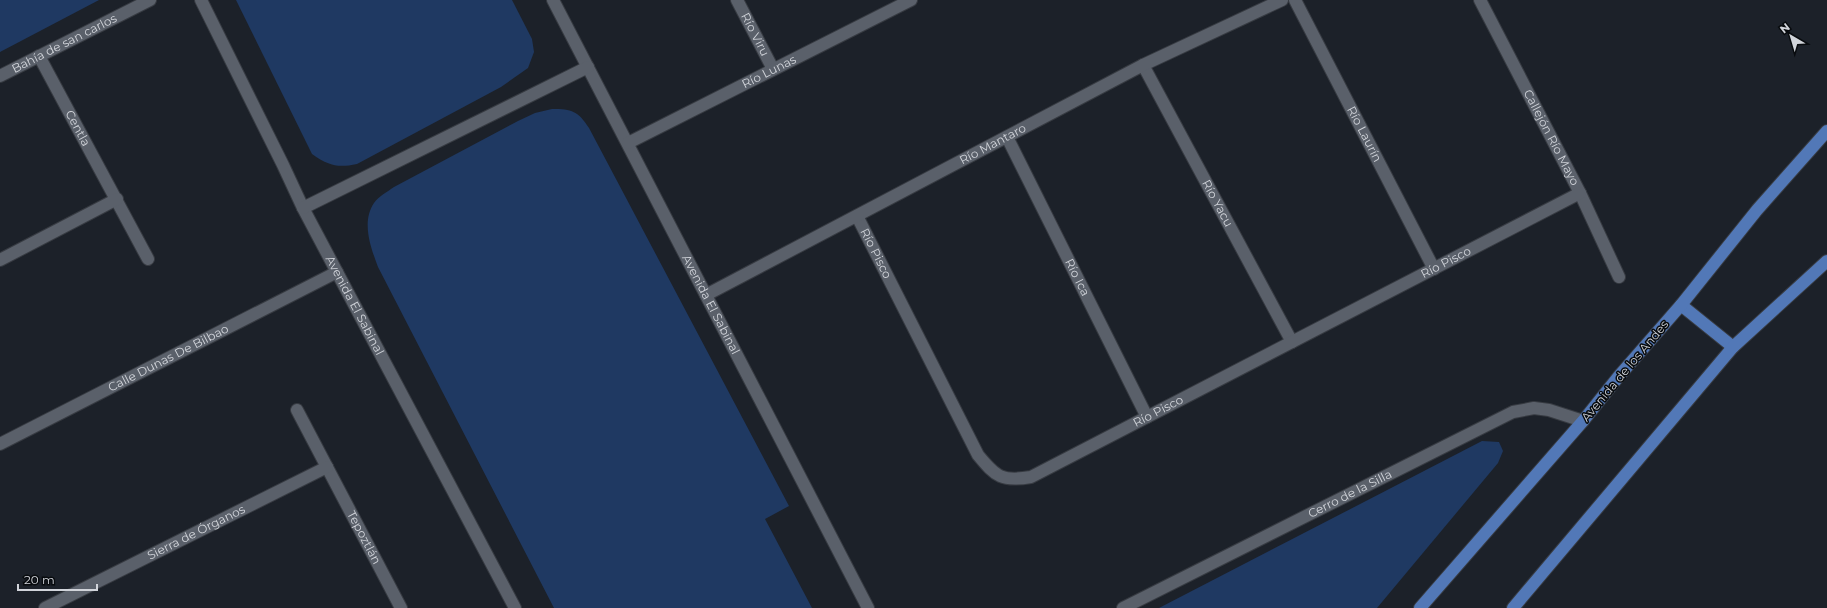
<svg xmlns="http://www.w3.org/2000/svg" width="1827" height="608" font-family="Montserrat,sans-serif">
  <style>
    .green { fill: #1f3962 }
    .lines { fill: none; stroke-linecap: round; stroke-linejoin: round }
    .minor-casing { stroke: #373b42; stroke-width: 14 }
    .major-casing { stroke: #373b42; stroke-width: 14 }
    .minor { stroke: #5a606a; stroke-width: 12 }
    .major { stroke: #5278b7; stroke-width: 12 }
    .labels { text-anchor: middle; stroke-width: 3; stroke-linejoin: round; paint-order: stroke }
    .street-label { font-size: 12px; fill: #d1d4da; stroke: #080b0e }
  </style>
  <rect width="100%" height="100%" fill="#1c2129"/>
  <g class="green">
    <path d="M0,0H99L0,52Z"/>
    <path d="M236,0H512L532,39L534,52L528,68L501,87L357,164C338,168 329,166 312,154Z"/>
    <path d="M552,109C572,109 578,111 589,128L789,506L765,519L812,608H554L378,267C371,248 361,222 374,203C379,196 387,192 394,187L518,121L535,113Z"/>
    <path d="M1482,441L1499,442L1503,451L1498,463L1377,608H1159Z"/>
  </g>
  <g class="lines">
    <defs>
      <g id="minor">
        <path id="s1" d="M201,0L283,165L303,208L515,608"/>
        <path id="s2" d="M553,0L868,608"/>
        <path id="s3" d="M737,0L773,69"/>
        <path id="s4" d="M1295,0L1434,269"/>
        <path id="s5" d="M1480,0L1580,193L1619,277"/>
        <path id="s6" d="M39,56L148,259"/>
        <path id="s7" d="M1143,65L1292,342"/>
        <path id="s8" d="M0,76L150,0"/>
        <path id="s9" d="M1007,137L1147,417"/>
        <path id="s10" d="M628,143L911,0"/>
        <path d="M303,208L588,67"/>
        <path id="s11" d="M857,216L978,455C996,477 1002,482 1031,477L1580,193"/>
        <path d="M0,260L117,199"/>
        <path id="s12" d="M706,295L1143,65L1282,0"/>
        <path id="s13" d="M297,410L401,608"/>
        <path id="s14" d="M0,444L337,272"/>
        <path id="s15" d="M45,608L327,467"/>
        <path id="s16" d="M1123,608L1513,412L1534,408L1549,410L1583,421"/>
      </g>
      <g id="major">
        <path d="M1681,305L1733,347"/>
        <path d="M1420,608L1583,421L1619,376L1681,305L1757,210L1827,131"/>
        <path d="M1513,608L1733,347L1827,261"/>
      </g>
    </defs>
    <use href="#minor" class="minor-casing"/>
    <use href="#major" class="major-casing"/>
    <use href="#minor" class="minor"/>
    <use href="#major" class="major"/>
  </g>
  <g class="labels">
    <g class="street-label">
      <text dy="4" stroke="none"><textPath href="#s3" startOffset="39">Río Viru</textPath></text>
      <text dy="4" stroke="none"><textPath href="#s8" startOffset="72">Bahía de san carlos</textPath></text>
      <text dy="4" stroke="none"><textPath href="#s10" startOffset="158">Río Lunas</textPath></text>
      <text dy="4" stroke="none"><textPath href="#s6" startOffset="82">Centla</textPath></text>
      <text dy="4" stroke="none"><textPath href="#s4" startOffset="151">Río Laurín</textPath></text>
      <text dy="4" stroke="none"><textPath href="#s5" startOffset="155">Callejón Río Mayo</textPath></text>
      <text dy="4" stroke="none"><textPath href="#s12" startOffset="324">Río Mantaro</textPath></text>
      <text dy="4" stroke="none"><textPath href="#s7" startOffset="157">Río Yacu</textPath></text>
      <text dy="4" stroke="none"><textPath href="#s11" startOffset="42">Río Pisco</textPath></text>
      <text dy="4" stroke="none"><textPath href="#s11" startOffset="797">Río Pisco</textPath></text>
      <text dy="4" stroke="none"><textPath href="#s9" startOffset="157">Río Ica</textPath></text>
      <text dy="4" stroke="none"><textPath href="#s2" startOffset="343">Avenida El Sabinal</textPath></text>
      <text dy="4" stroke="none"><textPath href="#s1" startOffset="342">Avenida El Sabinal</textPath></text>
      <text dy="4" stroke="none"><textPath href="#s14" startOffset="189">Calle Dunas De Bilbao</textPath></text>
      <text transform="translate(1625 371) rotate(-50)" y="4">Avenida de los Andes</text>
      <text dy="4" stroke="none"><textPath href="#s11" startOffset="473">Río Pisco</textPath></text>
      <text dy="4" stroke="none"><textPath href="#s16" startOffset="254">Cerro de la Silla</textPath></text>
      <text dy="4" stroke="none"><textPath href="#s15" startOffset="169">Sierra de Órganos</textPath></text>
      <text dy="4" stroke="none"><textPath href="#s13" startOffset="144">Tepoztlán</textPath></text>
    </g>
  </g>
  <g transform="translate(1791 36) rotate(322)" stroke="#080b0e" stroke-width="3" paint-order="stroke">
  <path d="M0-3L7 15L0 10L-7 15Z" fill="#d1d4da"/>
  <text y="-6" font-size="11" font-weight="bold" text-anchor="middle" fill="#d1d4da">N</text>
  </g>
  <path d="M18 584v6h79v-6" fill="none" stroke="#d1d4da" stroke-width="2"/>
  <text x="24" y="584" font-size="12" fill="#d1d4da" stroke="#080b0e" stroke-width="3" paint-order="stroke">20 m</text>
</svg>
